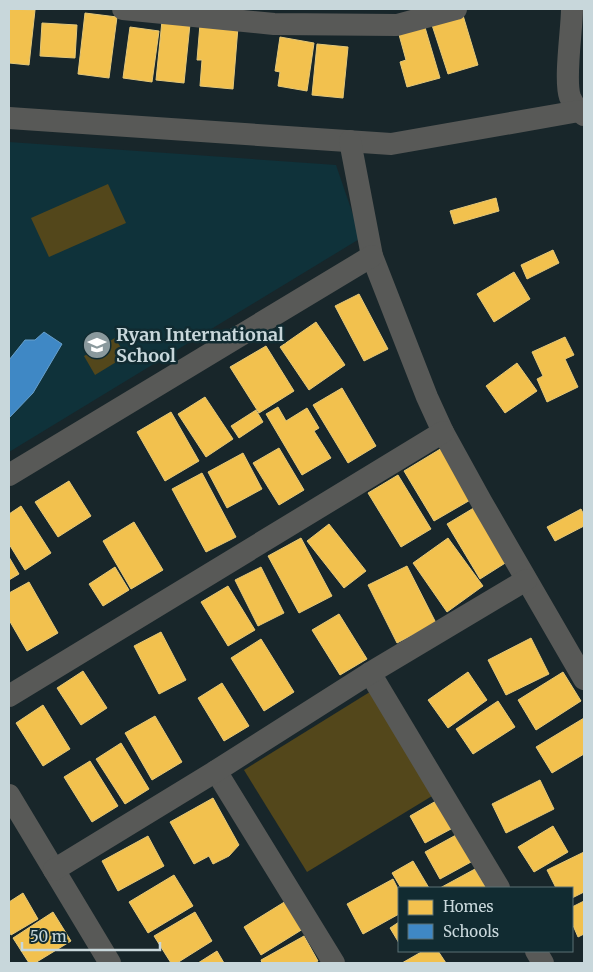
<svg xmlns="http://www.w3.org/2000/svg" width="593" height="972" font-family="Merriweather,serif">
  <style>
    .built { fill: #0f323a }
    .green { fill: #53471b }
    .homes { fill: #f2c14e; stroke: #e5c878 }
    .schools { fill: #3f88c5; stroke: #68a0cc }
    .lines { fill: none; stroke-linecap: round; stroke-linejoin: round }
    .minor { stroke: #585957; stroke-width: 22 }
    .labels { text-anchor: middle; stroke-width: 5; stroke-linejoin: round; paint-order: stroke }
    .poi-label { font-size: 18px; font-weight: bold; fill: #c8d7db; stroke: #112b31; text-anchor: start }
  </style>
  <rect width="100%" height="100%" fill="#18262a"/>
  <path class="built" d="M9,142L336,165L361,238L9,452Z"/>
  <g class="green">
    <path d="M108,184L126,223L49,257L31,218Z"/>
    <path d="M115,338L126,356L95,375L84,356Z"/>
    <path d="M373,690L437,793L307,872L244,770Z"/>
  </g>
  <g class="homes">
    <path d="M9,9L35,10L29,65L9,63Z"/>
    <path d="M462,12L478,65L448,74L431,22Z"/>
    <path d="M85,13L117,17L109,78L78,74Z"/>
    <path d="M162,21L190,24L184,83L156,80Z"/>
    <path d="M42,23L77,25L75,58L40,56Z"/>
    <path d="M200,24L238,27L233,89L200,86L202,60H197Z"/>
    <path d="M424,24L440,78L407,87L400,62L406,60L398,31Z"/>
    <path d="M130,27L159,31L152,82L123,78Z"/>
    <path d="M280,37L314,43L307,91L278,86L280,72L275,71Z"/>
    <path d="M317,44L348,47L343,98L312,95Z"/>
    <path d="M496,198L499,211L454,224L450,211Z"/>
    <path d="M553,250L559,263L527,279L521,265Z"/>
    <path d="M514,272L530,299L494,322L477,294Z"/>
    <path d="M359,294L388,349L364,361L335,306Z"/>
    <path d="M316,322L345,365L309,390L280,347Z"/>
    <path d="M565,337L574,355L565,359L578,387L547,402L537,379L543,376L532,352Z"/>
    <path d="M266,346L294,391L259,413L230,367Z"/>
    <path d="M517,363L537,391L505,413L486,386Z"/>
    <path d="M342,388L376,446L348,463L313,405Z"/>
    <path d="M205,397L233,439L206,457L178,414Z"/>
    <path d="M278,407L286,421L307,408L319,428L314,431L331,458L302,475L266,414Z"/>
    <path d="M256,410L263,422L239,438L231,426Z"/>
    <path d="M171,412L199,461L165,481L137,432Z"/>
    <path d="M279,448L304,490L279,505L253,463Z"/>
    <path d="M442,448L472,499L434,521L404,471Z"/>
    <path d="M243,453L262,489L227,508L208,472Z"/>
    <path d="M202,473L236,537L206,552L172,489Z"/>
    <path d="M398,475L431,529L401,547L368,493Z"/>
    <path d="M69,481L91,516L58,537L35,502Z"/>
    <path d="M21,506L51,553L25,570L9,544V514Z"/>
    <path d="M477,506L510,560L480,579L447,524Z"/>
    <path d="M581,509L584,515V526L555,541L547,527Z"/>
    <path d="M134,522L163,570L131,589L103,541Z"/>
    <path d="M329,524L366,571L344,588L307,541Z"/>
    <path d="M301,538L332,596L299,613L268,556Z"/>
    <path d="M448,538L483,586L447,612L413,563Z"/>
    <path d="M9,557L19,574L9,580Z"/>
    <path d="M407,566L436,623L397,643L368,585Z"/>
    <path d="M115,567L129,590L103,606L89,584Z"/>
    <path d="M261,567L284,613L258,626L235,580Z"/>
    <path d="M29,582L58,633L27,651L9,620V593Z"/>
    <path d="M228,586L255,630L228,646L201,602Z"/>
    <path d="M339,614L367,659L340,675L312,630Z"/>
    <path d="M161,632L186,680L159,694L134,646Z"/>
    <path d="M531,638L549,674L506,695L488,660Z"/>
    <path d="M261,639L294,692L264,711L231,658Z"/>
    <path d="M83,671L107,708L81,725L57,688Z"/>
    <path d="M468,672L487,700L448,728L428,700Z"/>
    <path d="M563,672L581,701L536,730L518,700Z"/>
    <path d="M222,683L249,726L224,741L198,698Z"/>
    <path d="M498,701L515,727L473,754L456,729Z"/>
    <path d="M43,705L70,749L43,766L16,723Z"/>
    <path d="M155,716L182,762L152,780L125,733Z"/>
    <path d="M584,718V754L552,773L536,747Z"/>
    <path d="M121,743L149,789L125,804L96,759Z"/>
    <path d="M90,761L118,806L92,822L64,777Z"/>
    <path d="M540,780L554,809L506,833L492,804Z"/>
    <path d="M213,798L239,845L229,856L213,864L209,856L194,864L170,822Z"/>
    <path d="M436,801L451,829L425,843L410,816Z"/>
    <path d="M553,826L568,852L534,872L518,847Z"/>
    <path d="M456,835L471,862L440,879L425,852Z"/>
    <path d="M148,836L164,866L118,891L102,861Z"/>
    <path d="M584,852V892L572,898V888H556L547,870Z"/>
    <path d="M413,861L429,888H401L392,873Z"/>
    <path d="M475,869L486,888H440Z"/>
    <path d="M174,875L193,906L148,933L129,902Z"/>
    <path d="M393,879L399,891V914L363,934L347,904Z"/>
    <path d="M23,893L38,919L11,935L9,931V902Z"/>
    <path d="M286,901L303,929L261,955L244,927Z"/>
    <path d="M584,901V934L578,937L572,923V907Z"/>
    <path d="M53,912L71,941L35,963H29L13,938Z"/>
    <path d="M195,912L212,941L177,963H171L154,936Z"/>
    <path d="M399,922V943L390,928Z"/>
    <path d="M304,936L318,961L314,963H262L261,960Z"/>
    <path d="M217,951L224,963H198Z"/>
    <path d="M423,951H438L446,963H402Z"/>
  </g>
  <path class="schools" d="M44,332L62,344L33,393L9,418V360L25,340H35Z"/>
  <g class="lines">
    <g class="minor">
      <path d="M123,9L274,24L397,25L456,9"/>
      <path d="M572,9C572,29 564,80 570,97C573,104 578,111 584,115"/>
      <path d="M9,118L391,144L579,111"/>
      <path d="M350,141L372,256L427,397L443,432L481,501L584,679"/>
      <path d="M9,475L372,256"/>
      <path d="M370,673L499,888"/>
      <path d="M9,696L443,432"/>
      <path d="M216,771L334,963"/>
      <path d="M9,795L110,963"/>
      <path d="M54,870L216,771L370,673L526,580"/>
      <path d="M536,951L543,963"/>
    </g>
  </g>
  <defs>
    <symbol id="school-disc" viewBox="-11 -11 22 22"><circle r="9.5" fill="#8a999d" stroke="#112b31"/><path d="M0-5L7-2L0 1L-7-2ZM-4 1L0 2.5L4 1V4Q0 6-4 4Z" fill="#fff"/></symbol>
  </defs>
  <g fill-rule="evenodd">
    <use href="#school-disc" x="81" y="329" width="32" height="32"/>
  </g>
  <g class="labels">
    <g class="poi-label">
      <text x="116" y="341">Ryan International<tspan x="116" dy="21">School</tspan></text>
    </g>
  </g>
  <rect width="593" height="972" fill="none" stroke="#c8d7db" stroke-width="20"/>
  <rect x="398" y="887" width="175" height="65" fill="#112b31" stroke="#5a7075"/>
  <rect x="408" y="900" width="25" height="15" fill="#f2c14e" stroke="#5a7075"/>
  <text x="443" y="912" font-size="15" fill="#c8d7db">Homes</text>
  <rect x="408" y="924" width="25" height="15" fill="#3f88c5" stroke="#5a7075"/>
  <text x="443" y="937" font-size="15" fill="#c8d7db">Schools</text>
  <path d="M22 942v8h138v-8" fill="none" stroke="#c8d7db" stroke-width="2.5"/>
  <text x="30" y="942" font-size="15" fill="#c8d7db" stroke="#112b31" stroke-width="4" paint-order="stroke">50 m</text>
</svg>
